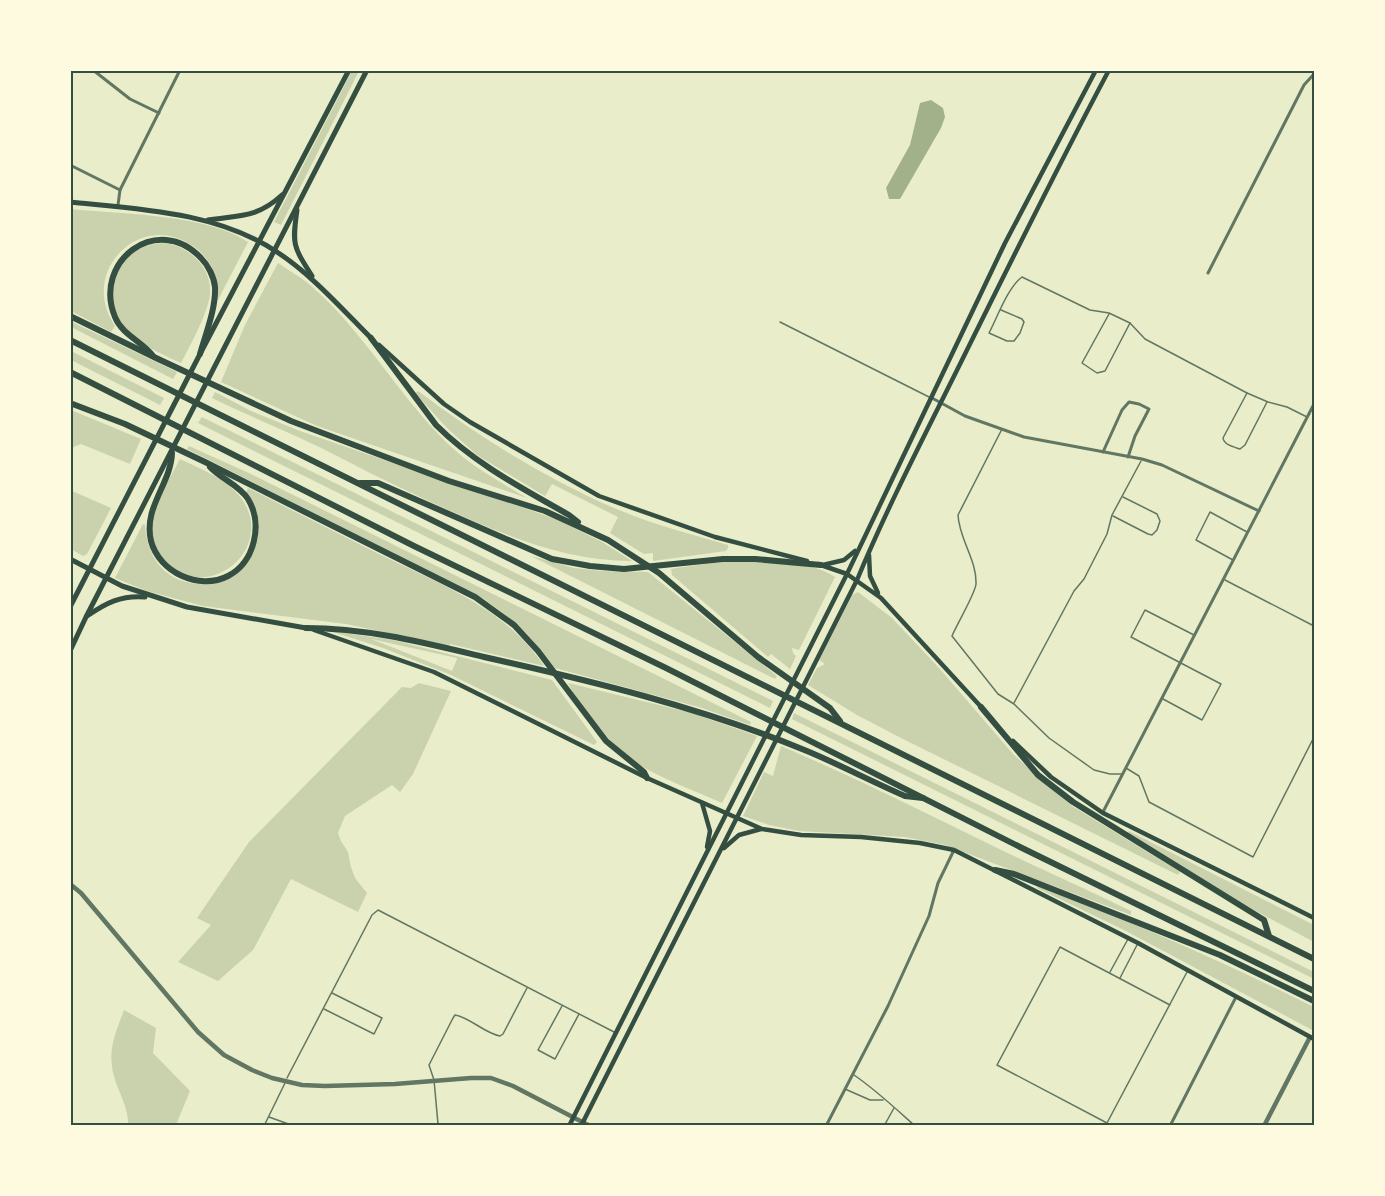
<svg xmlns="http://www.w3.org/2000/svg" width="1385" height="1196" font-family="'Exo 2',sans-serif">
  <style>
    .green { fill: #cad2ad; fill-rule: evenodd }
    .water { fill: #a3b18a }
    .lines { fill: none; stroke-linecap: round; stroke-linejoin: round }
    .service { stroke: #617663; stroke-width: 1.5 }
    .minor { stroke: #617663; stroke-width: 3 }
    .tertiary { stroke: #617663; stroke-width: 4.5 }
    .secondary { stroke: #344e41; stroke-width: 4.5 }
    .primary { stroke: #344e41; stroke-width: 5 }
    .motorway { stroke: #344e41; stroke-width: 6 }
    .neatline { fill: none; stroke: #344e41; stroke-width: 2 }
  </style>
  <rect width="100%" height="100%" fill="#e9edc9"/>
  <g class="green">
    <path d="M352,71H359L281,225L274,222Z"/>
    <path d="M70,209C120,214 207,214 248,242L218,300L216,299C215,290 216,279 213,271C210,261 202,252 193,246C140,209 78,272 115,326L111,332L71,311Z"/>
    <path d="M164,243C189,246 212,267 210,294C208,313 190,346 181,363C159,353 134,342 120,322C115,315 114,309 113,300C110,267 130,245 164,243Z"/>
    <path d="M278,263C288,270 299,276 309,284C362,329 398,395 448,444C471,466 500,482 527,498L317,426L221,382L245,325Z"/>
    <path d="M70,321L177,372L173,379L71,327Z"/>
    <path d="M71,351L164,398L160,405L71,360Z"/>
    <path d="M418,391C479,437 548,480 619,510C654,525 691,534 728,545V548L726,551L653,561V553L644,554L610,533L618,517L552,484L545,496L477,455L447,428L415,393Z"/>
    <path d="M215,392L251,411L300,431L556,519L602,542L632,561C573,561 522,542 469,519C425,500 383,480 341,458C299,436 255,419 212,398Z"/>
    <path d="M71,410L141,439L130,464L81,444L71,448Z"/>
    <path d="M202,417L773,701L770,708L198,423Z"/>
    <path d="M189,446L251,474L751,722L750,725L702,708L555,668L527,634L502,612L484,599L187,449Z"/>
    <path d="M180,459C201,469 227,479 241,498C278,548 207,607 164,560C156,552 151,539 152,527C154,503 169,480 180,459Z"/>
    <path d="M248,488C293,511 338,533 383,556C440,584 508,610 544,666L450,644L449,646L346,624L203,606L147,591L115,578L143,524L145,525C147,561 169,586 207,584C217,583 229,579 237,573C242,568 245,559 249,553C253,545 259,538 258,528C258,515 251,504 246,493Z"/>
    <path d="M70,490L111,508L87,554L83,556L71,549Z"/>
    <path d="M531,556L574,568L602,571L648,572L777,676L775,679Z"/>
    <path d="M751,560C778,563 812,561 835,577L799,650L792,648L793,653L796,656L790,669L771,654L768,657L672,575L671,569L676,568L713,563Z"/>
    <path d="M858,592L892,618L939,668L1014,755L1052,789L1072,806L1180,872L1178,875L901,738L857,715L808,685L817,668L825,664L819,660L852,595Z"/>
    <path d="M330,631L393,640L552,680L597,742L594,745L451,675L383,648ZM371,639L457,658V659L452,671Z"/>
    <path d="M419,683L451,691L413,774L400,792L392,785L345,816L338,833L341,841L348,852L351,867L355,878L367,893L358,912L291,879L253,950L218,981L178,962L211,925L197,918L249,842L402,687L411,688Z"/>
    <path d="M568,683L692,713L757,736L722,803C696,791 656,777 634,761C607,742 583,713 568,683Z"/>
    <path d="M794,713L1314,972V979L792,719Z"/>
    <path d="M781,746C852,776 920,810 989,844C1036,867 1084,888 1131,911V915L945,845L905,837L799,831L769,825L743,816L764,772L773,776Z"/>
    <path d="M1129,831L1314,925V942C1251,909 1187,874 1128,833Z"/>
    <path d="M1038,885C1132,922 1224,962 1314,1007V1031L1124,930L1037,888Z"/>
    <path d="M124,1010L156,1028L153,1053L190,1091L176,1125H128C129,1104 114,1087 112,1066C109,1046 117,1029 124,1010Z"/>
  </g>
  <path class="water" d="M931,100L943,108L945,117L941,128L900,199H889L886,188L910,145L920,103Z"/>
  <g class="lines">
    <g class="service">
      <path d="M1001,310L1022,319L1024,322L1020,333L1014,341H1007L989,333C997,318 1008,287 1022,277L1090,310L1109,313L1130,323L1145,339L1247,393L1268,402L1287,407L1307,417"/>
      <path d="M1109,314L1082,363L1097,373L1105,371L1130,323"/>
      <path d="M780,322L929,397"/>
      <path d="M1247,393L1223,438C1224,445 1234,447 1240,449L1245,445L1267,402"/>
      <path d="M1002,429L958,515C959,539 977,560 976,584C975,594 957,624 952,636L998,694L1014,704L1049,738L1094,770L1110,774H1122"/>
      <path d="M1113,516L1148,534L1152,535L1157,530L1160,521L1157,514L1123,497"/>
      <path d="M1233,560L1196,540L1210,512L1247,532"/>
      <path d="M1225,580L1314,626"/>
      <path d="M1163,699L1202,720L1221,684L1131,637L1145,610L1194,635"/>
      <path d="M1014,703L1074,591L1084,579L1107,534L1112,515L1141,461"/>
      <path d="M1126,768L1139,776L1149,802L1253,857L1314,737"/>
      <path d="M1110,972L1128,939"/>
      <path d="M1120,978L1137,945"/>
      <path d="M1170,1005L1060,947L997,1065L1107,1123L1187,972"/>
      <path d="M562,1006L538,1050L555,1059L579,1014"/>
      <path d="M324,1009L374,1034L382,1018L332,993"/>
      <path d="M854,1075C876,1090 895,1108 915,1126"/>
      <path d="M287,1078L372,915L378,910L616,1033"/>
      <path d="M845,1089L870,1100H883"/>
      <path d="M269,1117L294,1126"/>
      <path d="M438,1124L434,1080L429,1065L453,1018L455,1015C471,1018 484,1033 500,1036L503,1034L527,988"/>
      <path d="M264,1126L285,1083"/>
      <path d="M405,1126L413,1124L462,1126"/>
      <path d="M884,1126L894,1108"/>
    </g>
    <g class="minor">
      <path d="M93,70L130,99L159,113"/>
      <path d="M70,165L120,190"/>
      <path d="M118,205L120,190L180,70"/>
      <path d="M1208,273L1304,85L1314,74"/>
      <path d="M932,398L965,416L1024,437L1142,459L1162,465L1259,511"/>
      <path d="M1103,452L1122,410L1129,402L1139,404L1149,409L1135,436L1128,457"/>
      <path d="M1103,812L1314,404"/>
      <path d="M826,1126L888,1006L929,916L938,883L954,850"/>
      <path d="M1170,1126L1236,997"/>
    </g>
    <g class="tertiary">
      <path d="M70,884L81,893L198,1032L224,1055L252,1070L272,1078L302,1085L325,1086L395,1084L471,1078H491L513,1086L590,1126"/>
      <path d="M1264,1126L1310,1037"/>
    </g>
    <g class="secondary">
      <path d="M379,345L444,404L470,422L599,496L715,537L807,561"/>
      <path d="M869,555L870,576L878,593"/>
      <path d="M818,564L847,574L881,598L983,709"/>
      <path d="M823,565L844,560L855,551"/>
      <path d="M314,630L434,672L647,778L762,829L801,835L861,837L920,843L954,850L1138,943L1314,1039"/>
      <path d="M1013,741L1051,777L1103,813L1314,918"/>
      <path d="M702,803L710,831L707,847"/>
      <path d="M724,848L739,835L761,829"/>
      <path d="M569,1126L847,574L1005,243L1096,70"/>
      <path d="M581,1126L857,580C889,503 928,429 965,354C1012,259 1059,164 1109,70"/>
    </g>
    <g class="primary">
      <path d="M70,202C140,209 217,212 277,252C312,275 341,308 371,338"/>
      <path d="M297,210C292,245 293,246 312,276"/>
      <path d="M208,220C240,215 257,218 282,195"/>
      <path d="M70,559L122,586L187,607L306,628"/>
      <path d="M70,607L200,354L349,70"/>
      <path d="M87,616C106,603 121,595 145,597"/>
      <path d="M70,651L86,617L367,70"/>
    </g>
    <g class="motorway">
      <path d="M70,316L156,358L291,421L449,481L545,511L608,540L659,573L758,657L830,708L840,721"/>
      <path d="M371,338L436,425C475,464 522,488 569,515L578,522"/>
      <path d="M70,340L1314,959"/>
      <path d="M153,356C143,342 122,335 115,317C92,261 158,212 201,258C208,265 214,277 215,287C216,308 206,333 200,354"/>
      <path d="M70,372L414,546L666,668L1020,847L1314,991"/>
      <path d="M70,403L125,424L205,462L475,597L514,625L538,651L606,741L644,772L647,778"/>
      <path d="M172,453C171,484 143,507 151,541C159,572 199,591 228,576C255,562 263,524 248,499C239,485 221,479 210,467"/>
      <path d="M360,483H378L552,559L590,566L624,569L723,559H755L821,565"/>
      <path d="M306,628C367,628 425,643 484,657C592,681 699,707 802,749C837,763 870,781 905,796L923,798"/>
      <path d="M981,707L1038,775L1073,802L1264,920L1269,936"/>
      <path d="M995,870L1014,874L1220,955L1314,1001"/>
    </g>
  </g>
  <rect width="1385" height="1196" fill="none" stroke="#fefae0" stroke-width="144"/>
  <rect x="72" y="72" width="1241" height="1052" class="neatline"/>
</svg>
